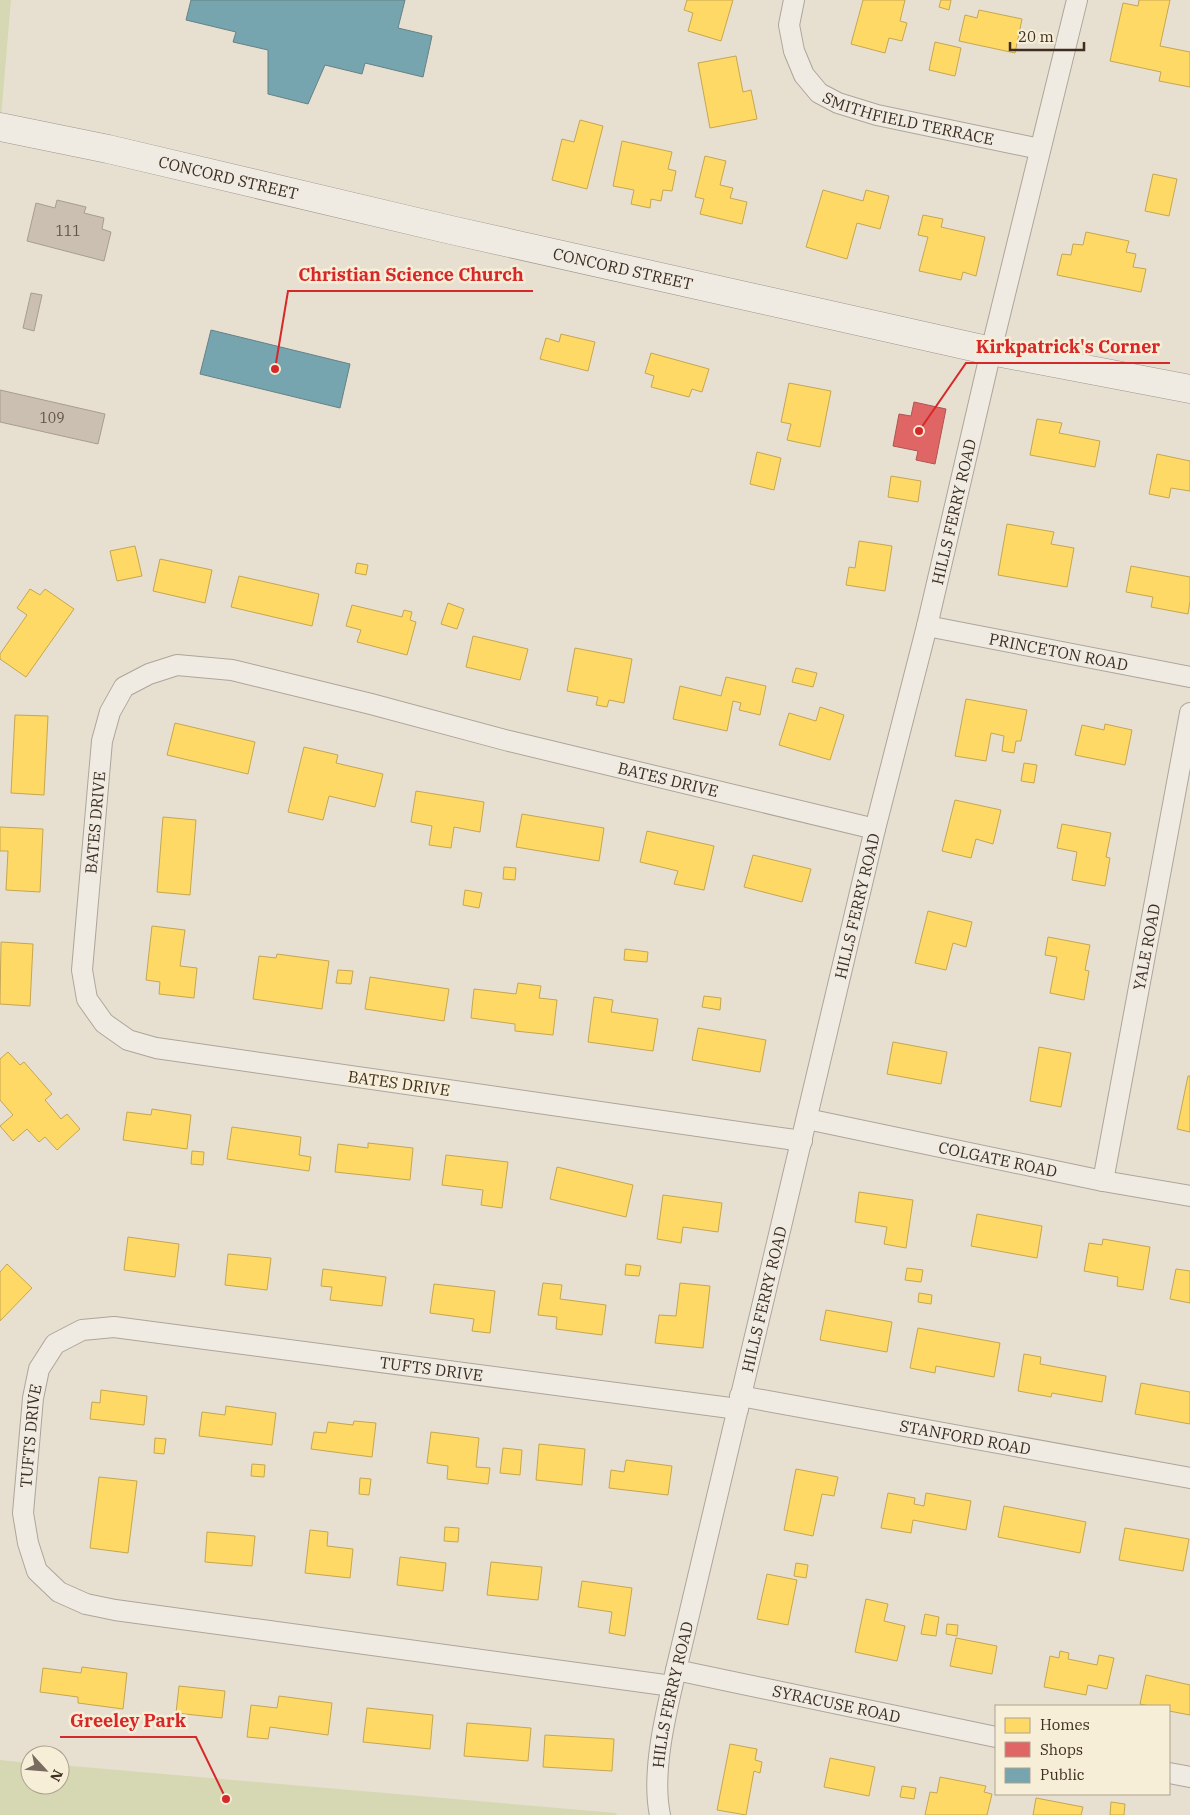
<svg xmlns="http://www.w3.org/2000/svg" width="1190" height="1815" font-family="'IBM Plex Serif',serif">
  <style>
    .green { fill: #d6d7b3 }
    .homes { fill: #ffd966; stroke: #c5a651 }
    .shops { fill: #e06666; stroke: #af5551 }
    .public { fill: #76a5af; stroke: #658184 }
    .building { fill: #cbbfb2; stroke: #a89c90 }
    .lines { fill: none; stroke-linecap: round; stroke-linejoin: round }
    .minor-casing { stroke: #ada599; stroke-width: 22 }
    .secondary-casing { stroke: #9c958a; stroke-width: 29 }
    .minor { stroke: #efebe3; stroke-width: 20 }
    .secondary { stroke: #efebe3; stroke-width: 28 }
    .labels { text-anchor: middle; stroke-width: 5; stroke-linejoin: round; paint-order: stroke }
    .number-label { font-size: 14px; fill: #605244 }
    .street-label { font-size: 16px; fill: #3d2e20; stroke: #f7eed8 }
    .leader { fill: none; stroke: #d62828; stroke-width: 2 }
    .callout-dot { fill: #d62828; stroke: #f7eed8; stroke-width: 2 }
    .callout-label { font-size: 18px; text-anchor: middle; font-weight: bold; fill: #d62828; stroke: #f7eed8; stroke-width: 5; stroke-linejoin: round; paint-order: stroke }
  </style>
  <rect width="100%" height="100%" fill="#e7e0d1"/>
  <g class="green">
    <path d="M0,0H11L0,129Z"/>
    <path d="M0,1760L30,1763V1785H60V1765L616,1813L617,1815H0Z"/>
  </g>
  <g class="homes">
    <path d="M687,0H733L721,41L688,31L693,13L684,10Z"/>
    <path d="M863,0H905L900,21L907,23L902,41L889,38L885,53L851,44Z"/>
    <path d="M941,0H951L949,10L939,7Z"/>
    <path d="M1139,0H1170L1160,46L1190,52V87L1159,81L1161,72L1110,61L1123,3L1138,6Z"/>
    <path d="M979,10L1022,19L1015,53L959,41L965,15L977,18Z"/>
    <path d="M935,42L961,48L955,76L929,70Z"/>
    <path d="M736,56L743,92L751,90L757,119L710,128L698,63Z"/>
    <path d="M580,120L603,126L587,189L552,180L562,139L574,142Z"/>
    <path d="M622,141L672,152L668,169L676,171L672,191L663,190L661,201L651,199L650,208L631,204L634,190L613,186Z"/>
    <path d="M705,156L726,161L720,185L733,188L730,198L747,202L742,224L700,214L704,199L695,197Z"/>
    <path d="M1153,174L1177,179L1169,216L1145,211Z"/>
    <path d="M823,190L863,201L866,190L889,196L880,229L857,223L847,259L806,247Z"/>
    <path d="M923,215L943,219L941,227L985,237L976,276L963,272L961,280L919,271L928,237L918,235Z"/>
    <path d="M1086,232L1129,241L1126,252L1136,254L1133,267L1146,269L1141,292L1057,275L1062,254L1071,255L1073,244L1083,245Z"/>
    <path d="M561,334L595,342L588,371L540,359L546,338L559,342Z"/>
    <path d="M651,353L709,369L702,392L692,389L689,397L651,387L654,376L645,373Z"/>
    <path d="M789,383L831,391L820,447L787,440L791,424L781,422Z"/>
    <path d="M1037,419L1062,423L1059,433L1100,441L1095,467L1030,455Z"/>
    <path d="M757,452L781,458L774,490L750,484Z"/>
    <path d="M1157,454L1190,461V491L1171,488L1169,498L1149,494Z"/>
    <path d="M891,476L921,481L918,502L888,497Z"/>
    <path d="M1007,524L1054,532L1051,544L1074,548L1067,587L998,575Z"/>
    <path d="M859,541L892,546L885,591L846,585L849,567L855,568Z"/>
    <path d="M135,546L142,576L117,581L110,551Z"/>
    <path d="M160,559L212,570L205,603L153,591Z"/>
    <path d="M357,563L368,565L366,575L355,573Z"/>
    <path d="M1131,566L1190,577V601L1188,614L1151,607L1153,597L1126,592Z"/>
    <path d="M239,576L319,594L312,626L231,607Z"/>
    <path d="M30,589L40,595L45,589L74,609L26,677L0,659V654L27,615L17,608Z"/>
    <path d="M448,603L464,609L457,629L441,624Z"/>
    <path d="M352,605L402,617L404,610L412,612L410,620L416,622L407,655L357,642L361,630L346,626Z"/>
    <path d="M473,636L528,649L520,680L466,667Z"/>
    <path d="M575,648L632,659L624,703L609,700L607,707L596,705L598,697L567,691Z"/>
    <path d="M796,668L817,673L813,687L792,682Z"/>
    <path d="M726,677L766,686L760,715L739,710L741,703L733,701L727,731L673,719L680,686L721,696Z"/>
    <path d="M966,699L1027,710L1021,741H1016L1014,753L1002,751L1004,736L991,733L986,761L955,756Z"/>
    <path d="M820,707L844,715L830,760L779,745L789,713L816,721Z"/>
    <path d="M15,715L48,716L44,795L11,793Z"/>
    <path d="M175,723L255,742L248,774L167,755Z"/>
    <path d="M1105,724L1132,730L1125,765L1075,755L1082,725L1104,730Z"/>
    <path d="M304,747L338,755L336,763L383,774L375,807L329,796L323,820L288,812Z"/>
    <path d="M1024,763L1037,765L1034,783L1021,781Z"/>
    <path d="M416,791L484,802L480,832L454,827L451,848L429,845L432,826L411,822Z"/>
    <path d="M955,800L1001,810L993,844L976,839L971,858L942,851Z"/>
    <path d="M522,814L604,828L599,861L516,847Z"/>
    <path d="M163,817L196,820L190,895L157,892Z"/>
    <path d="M1062,824L1111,833L1106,857L1110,858L1105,886L1072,880L1077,852L1057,848Z"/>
    <path d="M0,827L43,829L40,892L6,890L8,851H0Z"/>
    <path d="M647,831L714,846L704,890L674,884L678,871L640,862Z"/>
    <path d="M753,855L811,869L802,902L744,887Z"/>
    <path d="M504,867L516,868L515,880L503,879Z"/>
    <path d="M465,890L482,893L479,908L463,905Z"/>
    <path d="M928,911L972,922L966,947L953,943L946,970L915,963Z"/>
    <path d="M152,926L185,930L180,966L197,968L194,998L159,994L160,982L146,980Z"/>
    <path d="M1048,937L1090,945L1085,970L1089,971L1084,1000L1050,993L1057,957L1045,955Z"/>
    <path d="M1,942L33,944L30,1006L0,1004Z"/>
    <path d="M625,949L648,952L647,962L624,960Z"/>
    <path d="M277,954L329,961L322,1009L253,999L259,956L276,958Z"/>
    <path d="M338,970L353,971L351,984L336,983Z"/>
    <path d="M370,977L449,989L444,1021L365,1009Z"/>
    <path d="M518,983L541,986L539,998L557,1000L553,1035L515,1031V1024L471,1018L474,989L516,994Z"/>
    <path d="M704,996L721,998L720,1010L702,1007Z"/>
    <path d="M594,997L613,1000L611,1012L658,1019L653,1051L588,1042Z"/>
    <path d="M698,1028L766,1040L760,1072L692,1060Z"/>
    <path d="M893,1042L947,1052L941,1084L887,1074Z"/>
    <path d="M1039,1047L1071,1053L1061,1107L1030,1101Z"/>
    <path d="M8,1052L20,1065L24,1062L52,1094L45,1100L61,1119L67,1114L80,1129L57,1150L45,1137L39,1142L27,1129L13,1141L0,1126L13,1115L0,1100V1059Z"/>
    <path d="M1188,1076H1190V1132L1177,1129Z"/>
    <path d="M152,1109L191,1115L187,1149L123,1140L127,1112L151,1115Z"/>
    <path d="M232,1127L301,1137L299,1155L311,1157L309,1171L227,1159Z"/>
    <path d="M368,1143L413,1148L410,1180L335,1172L338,1144L368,1148Z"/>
    <path d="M192,1151L204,1152L203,1165L191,1164Z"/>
    <path d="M446,1155L508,1162L502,1208L481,1205L483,1190L442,1185Z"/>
    <path d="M557,1167L633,1185L626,1217L550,1199Z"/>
    <path d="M859,1192L913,1200L906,1248L884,1244L887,1227L855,1222Z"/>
    <path d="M663,1195L722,1203L718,1232L683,1227L681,1243L657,1239Z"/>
    <path d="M977,1214L1042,1226L1037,1258L971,1246Z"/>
    <path d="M128,1237L179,1244L175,1277L124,1270Z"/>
    <path d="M1103,1239L1150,1247L1143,1290L1117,1286L1118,1277L1084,1271L1089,1243L1102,1245Z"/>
    <path d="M228,1254L271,1258L267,1290L225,1285Z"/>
    <path d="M7,1264L32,1288L0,1321V1272Z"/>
    <path d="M626,1264L641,1266L639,1276L625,1275Z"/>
    <path d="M907,1268L923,1270L921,1282L905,1280Z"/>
    <path d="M323,1269L386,1277L382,1306L330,1300L332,1287L321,1286Z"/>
    <path d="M1176,1269L1190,1271V1303L1170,1299Z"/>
    <path d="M543,1283L562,1285L560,1299L606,1305L602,1335L556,1329L557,1317L538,1315Z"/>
    <path d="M680,1283L710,1286L703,1348L655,1343L659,1315L676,1316Z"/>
    <path d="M434,1284L495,1291L490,1333L472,1331L474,1319L430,1313Z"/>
    <path d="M919,1293L932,1295L931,1304L918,1302Z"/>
    <path d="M826,1310L892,1322L887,1352L820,1340Z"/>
    <path d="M918,1328L1000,1343L994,1377L936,1366L935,1373L910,1368Z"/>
    <path d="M1024,1354L1041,1357L1040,1364L1106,1376L1102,1402L1052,1393L1051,1397L1018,1391Z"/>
    <path d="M1141,1383L1190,1392V1424L1135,1414Z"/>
    <path d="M101,1390L147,1396L144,1425L90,1419L92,1402L100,1403Z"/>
    <path d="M226,1406L276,1413L272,1445L199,1436L202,1412L225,1415Z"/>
    <path d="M354,1421L376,1423L372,1457L311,1449L314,1432L326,1433L328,1422L353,1425Z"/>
    <path d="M431,1432L479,1438L476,1467L490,1468L488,1484L447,1479L448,1466L427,1463Z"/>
    <path d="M155,1438L166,1439L164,1454L154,1453Z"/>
    <path d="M539,1444L585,1449L582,1485L536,1480Z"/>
    <path d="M503,1448L522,1450L520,1475L500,1473Z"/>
    <path d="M626,1460L672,1466L668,1495L609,1488L611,1470L624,1472Z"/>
    <path d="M252,1464L265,1465L264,1477L251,1476Z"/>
    <path d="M796,1469L838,1477L834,1496L822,1494L813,1536L784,1530Z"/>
    <path d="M99,1477L137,1481L128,1553L90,1548Z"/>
    <path d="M360,1478L371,1479L369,1495L359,1494Z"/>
    <path d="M888,1493L915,1498L914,1504L924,1506L926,1493L971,1501L966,1530L913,1520L911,1533L881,1528Z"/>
    <path d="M1004,1506L1086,1522L1080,1553L998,1537Z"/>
    <path d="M445,1527L459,1528L458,1542L444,1541Z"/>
    <path d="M1125,1528L1189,1539L1183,1571L1119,1560Z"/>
    <path d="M310,1530L328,1532L327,1546L353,1549L350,1578L305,1573Z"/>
    <path d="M207,1532L255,1536L252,1566L205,1562Z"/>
    <path d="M400,1557L446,1563L443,1591L397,1585Z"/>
    <path d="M491,1562L542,1567L538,1600L487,1595Z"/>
    <path d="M796,1563L808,1565L806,1578L794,1576Z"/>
    <path d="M767,1574L797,1580L788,1625L757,1619Z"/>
    <path d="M582,1581L632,1588L625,1636L609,1633L612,1612L578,1607Z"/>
    <path d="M866,1599L888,1604L884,1621L905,1626L897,1661L855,1652Z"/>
    <path d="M925,1614L939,1617L936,1636L921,1634Z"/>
    <path d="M947,1624L958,1625L957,1636L946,1634Z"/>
    <path d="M956,1638L997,1646L992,1674L950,1666Z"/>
    <path d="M1060,1651L1069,1653L1068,1659L1097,1665L1099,1655L1114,1658L1107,1689L1088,1685L1086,1695L1044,1687L1050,1656L1059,1658Z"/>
    <path d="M82,1667L127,1673L123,1709L78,1703V1697L40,1692L43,1668L81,1673Z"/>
    <path d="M1146,1675L1190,1685V1715L1169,1711V1706H1149L1140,1704Z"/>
    <path d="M179,1686L225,1691L222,1718L176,1713Z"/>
    <path d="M279,1696L332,1703L328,1735L270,1727L268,1739L247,1737L251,1705L277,1708Z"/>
    <path d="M367,1708L433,1715L430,1749L363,1742Z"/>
    <path d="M467,1723L531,1728L528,1761L464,1756Z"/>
    <path d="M545,1735L614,1739L612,1771L543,1767Z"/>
    <path d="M730,1744L757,1749L755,1760L762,1762L760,1773L754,1771L746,1815L717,1810Z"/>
    <path d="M830,1758L875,1767L869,1796L824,1787Z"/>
    <path d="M940,1777L986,1786L984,1792L992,1794L987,1815H925L930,1792L937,1793Z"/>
    <path d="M902,1786L916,1788L914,1799L900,1797Z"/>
    <path d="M1036,1798L1083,1807L1081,1815H1033Z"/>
    <path d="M1111,1802L1125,1804L1124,1815H1110Z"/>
  </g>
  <path class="shops" d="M914,402L946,409L935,464L916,460L918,451L893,446L899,414L911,416Z"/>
  <g class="public">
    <path d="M191,0H405L398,28L432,36L423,77L365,63L362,74L325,65L308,104L268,94V50L233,42L236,32L186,20Z"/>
    <path d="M211,330L350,364L340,408L200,374Z"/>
  </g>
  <g class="building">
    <path d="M57,200L86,207L84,213L104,218L102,229L111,232L104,261L27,241L36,203L55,208Z"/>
    <path d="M31,293L42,295L34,331L23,328Z"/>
    <path d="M0,390L105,414L98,444L0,422Z"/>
  </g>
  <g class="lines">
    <defs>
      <g id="minor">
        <path id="s1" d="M794,0L789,25L794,51L804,75L819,93L838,103L877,115L1040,149"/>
        <path id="s2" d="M927,626L1190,677"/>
        <path id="s3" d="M807,1119L1103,1181L1190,1196"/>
        <path id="s4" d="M802,1141L156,1048L128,1040L104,1023L87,999L82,970L102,741L110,712L124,687L149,674L177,665L232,670L371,704L509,741L875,829"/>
        <path id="s5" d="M1103,1181L1190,713"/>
        <path id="s6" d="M740,1396L1190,1478"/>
        <path id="s7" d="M676,1670L996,1737"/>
        <path id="s8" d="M672,1686L115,1610L86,1604L59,1592L37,1571L28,1543L23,1513L33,1398L39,1369L55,1344L82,1330L114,1327L738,1409"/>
        <path d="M1169,1773L1190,1777"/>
        <path id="s9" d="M660,1815C651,1773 666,1712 676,1670L875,829L927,626L991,351L1077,0"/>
      </g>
      <g id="secondary">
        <path id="s10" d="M0,127L108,149L451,230L991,351L1190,389"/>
      </g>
    </defs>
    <use href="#minor" class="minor-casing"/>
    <use href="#secondary" class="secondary-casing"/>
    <use href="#minor" class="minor"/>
    <use href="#secondary" class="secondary"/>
  </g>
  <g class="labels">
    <g class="number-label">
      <text x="68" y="236">111</text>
      <text x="52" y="423">109</text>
    </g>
    <g class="street-label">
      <text dy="6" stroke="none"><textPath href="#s1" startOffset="195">SMITHFIELD TERRACE</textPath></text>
      <text dy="6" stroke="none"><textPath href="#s10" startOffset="234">CONCORD STREET</textPath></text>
      <text dy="6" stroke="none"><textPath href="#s10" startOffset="639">CONCORD STREET</textPath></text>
      <text dy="6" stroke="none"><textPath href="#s9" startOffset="1338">HILLS FERRY ROAD</textPath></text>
      <text dy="6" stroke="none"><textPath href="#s2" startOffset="134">PRINCETON ROAD</textPath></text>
      <text dy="6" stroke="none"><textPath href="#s4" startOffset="1621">BATES DRIVE</textPath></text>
      <text dy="6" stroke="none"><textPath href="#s4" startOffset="918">BATES DRIVE</textPath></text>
      <text dy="6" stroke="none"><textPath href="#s9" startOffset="932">HILLS FERRY ROAD</textPath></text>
      <text dy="6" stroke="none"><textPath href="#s5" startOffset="238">YALE ROAD</textPath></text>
      <text transform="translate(399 1083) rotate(8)" y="6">BATES DRIVE</text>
      <text dy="6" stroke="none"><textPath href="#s3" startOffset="195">COLGATE ROAD</textPath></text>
      <text dy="6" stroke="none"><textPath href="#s9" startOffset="528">HILLS FERRY ROAD</textPath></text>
      <text dy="6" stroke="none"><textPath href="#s8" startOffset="1269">TUFTS DRIVE</textPath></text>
      <text dy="6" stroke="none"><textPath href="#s8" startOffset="789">TUFTS DRIVE</textPath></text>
      <text dy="6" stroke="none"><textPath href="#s6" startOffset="229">STANFORD ROAD</textPath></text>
      <text dy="6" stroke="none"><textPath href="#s9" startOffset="122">HILLS FERRY ROAD</textPath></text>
      <text dy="6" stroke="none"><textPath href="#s7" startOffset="164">SYRACUSE ROAD</textPath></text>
    </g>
  </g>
  <path class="leader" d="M275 369L288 291H533M919 431L966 363H1170M226 1799L196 1737H60"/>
  <g class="callout-dot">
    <circle cx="275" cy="369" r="5"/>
    <circle cx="919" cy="431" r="5"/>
    <circle cx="226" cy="1799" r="5"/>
  </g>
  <g class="callout-label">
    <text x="411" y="281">Christian Science Church</text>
    <text x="1068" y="353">Kirkpatrick's Corner</text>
    <text x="128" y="1727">Greeley Park</text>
  </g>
  <rect x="995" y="1705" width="175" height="90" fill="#f7eed8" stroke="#ada18e"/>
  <rect x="1005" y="1718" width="25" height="15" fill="#ffd966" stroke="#ada18e"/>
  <text x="1040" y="1730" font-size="15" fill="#3d2e20">Homes</text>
  <rect x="1005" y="1742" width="25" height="15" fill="#e06666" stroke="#ada18e"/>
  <text x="1040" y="1755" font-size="15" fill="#3d2e20">Shops</text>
  <rect x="1005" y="1768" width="25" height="15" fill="#76a5af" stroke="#ada18e"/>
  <text x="1040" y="1780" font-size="15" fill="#3d2e20">Public</text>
  <g transform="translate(45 1770) rotate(116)"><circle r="24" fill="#f7eed8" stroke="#ada18e"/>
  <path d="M0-4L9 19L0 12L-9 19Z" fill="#786c5e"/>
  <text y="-8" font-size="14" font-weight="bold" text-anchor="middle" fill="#3d2e20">N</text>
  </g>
  <path d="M1010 42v8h74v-8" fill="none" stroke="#3d2e20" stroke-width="2.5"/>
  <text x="1018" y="42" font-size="15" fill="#3d2e20" stroke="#f7eed8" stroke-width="4" paint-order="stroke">20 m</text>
</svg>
